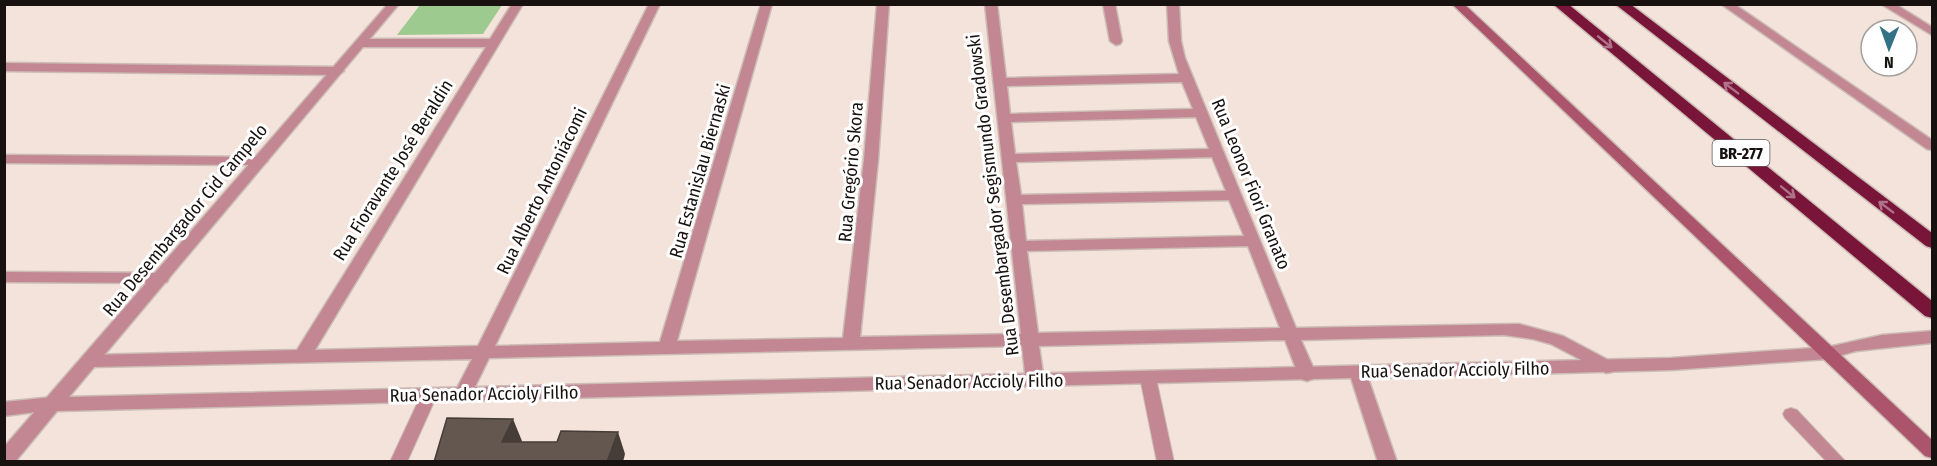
<svg xmlns="http://www.w3.org/2000/svg" width="1937" height="466" font-family="'Fira Sans Condensed',sans-serif">
  <style>
    .green { fill: #9dcb8f }
    .lines { fill: none; stroke-linecap: round; stroke-linejoin: round }
    .service-casing { stroke: #cbbdb5; stroke-width: 2 }
    .minor-casing { stroke: #cbbdb5; stroke-width: 3 }
    .tertiary-casing { stroke: #cbbdb5; stroke-width: 3 }
    .secondary-casing { stroke: #cbbdb5; stroke-width: 3 }
    .motorway-casing { stroke: #cbbdb5; stroke-width: 3 }
    .service { fill: #c38693; fill-rule: evenodd }
    .minor { fill: #c38693; fill-rule: evenodd }
    .tertiary { fill: #c38693; fill-rule: evenodd }
    .secondary { fill: #ab546b; fill-rule: evenodd }
    .motorway { fill: #7a153a; fill-rule: evenodd }
    .shaded-wall { fill: #463d38 }
    .building { fill: #645750; stroke: #463d38; stroke-width: 1.5 }
    .oneway { stroke: #af7389 }
    .labels { text-anchor: middle; stroke-width: 6; stroke-linejoin: round; paint-order: stroke }
    .shield { fill: #fff; stroke: #5d5957; stroke-width: 1.5 }
    .shield-label { font-size: 16px; font-weight: bold; fill: #17120f }
    .street-label { font-size: 18px; fill: #17120f; stroke: #fff }
  </style>
  <rect width="100%" height="100%" fill="#f3e3da"/>
  <path class="green" d="M420,5V4L502,5L483,34L397,35Z"/>
  <g class="lines">
    <defs>
      <g id="service">
        <path d="M1148,372L1154,374L1156,378L1174,462H1157L1140,378L1142,374Z"/>
        <path d="M429,389L435,391L437,395L407,462H390L423,391Z"/>
        <path d="M1791,408L1797,410L1846,462H1827L1785,418L1783,414L1785,410Z"/>
      </g>
      <g id="minor">
        <path d="M512,4H523L315,350L478,346L649,4H660L495,346L660,342L761,4H772L677,341L843,338L864,160L877,4H889L878,160L860,337L1021,334L985,4H997L1006,78L1179,74L1169,41L1167,4H1179L1181,41L1185,58L1296,328L1519,324L1563,336L1612,362L1615,367L1612,372L1606,373L1551,344L1533,339L1504,335L1301,340L1316,374L1313,379L1307,381L1301,379L1298,374L1285,340L1039,346L1044,381L1041,386L1035,388L1029,386L1026,381L1022,346L489,358L469,399L463,401L457,399L454,394L472,359L90,367L84,366L81,361L84,356L90,355L297,350L486,47H362L356,43L362,39H490ZM1182,82L1193,109L1010,114L1007,86ZM1196,117L1209,149L1015,154L1011,122ZM1212,157L1226,191L1021,195L1016,162ZM1229,200L1244,236L1026,241L1022,204ZM1248,246L1280,328L1038,333L1027,251Z"/>
        <path d="M1103,4H1115L1122,41L1120,44L1116,45L1110,41Z"/>
        <path d="M1881,4H1895L1932,27V35Z"/>
        <path d="M4,63L338,67L344,71L338,75L4,71Z"/>
        <path d="M4,155L261,157L268,161L261,165L4,163Z"/>
        <path d="M4,272L161,273L167,274L169,278L167,282L161,283L4,282Z"/>
        <path d="M53,397L59,399L62,404L59,409L4,416V402Z"/>
      </g>
      <g id="tertiary">
        <path d="M388,4H399L69,397L1671,358L1828,347L1882,335L1932,331V343L1856,351L1828,359L1671,370L1368,378L1397,462H1378L1351,378L57,411L15,462H4V447Z"/>
        <path d="M1721,4H1734L1932,140V150L1927,149Z"/>
      </g>
      <path id="secondary" d="M1452,4H1464L1932,440V458L1925,456Z"/>
      <g id="motorway">
        <path d="M1553,4H1568L1932,301V318L1925,316Z"/>
        <path d="M1615,4H1630L1932,233V248L1926,246Z"/>
      </g>
    </defs>
    <use href="#service" class="service-casing"/>
    <use href="#minor" class="minor-casing"/>
    <use href="#tertiary" class="tertiary-casing"/>
    <use href="#secondary" class="secondary-casing"/>
    <use href="#motorway" class="motorway-casing"/>
    <use href="#service" class="service"/>
    <use href="#minor" class="minor"/>
    <use href="#tertiary" class="tertiary"/>
    <use href="#secondary" class="secondary"/>
    <use href="#motorway" class="motorway"/>
  </g>
  <g class="shaded-wall">
    <path d="M513,419L522,441L513,462L502,442Z"/>
    <path d="M618,432L625,454L623,462H607Z"/>
  </g>
  <path class="building" d="M447,418L513,419L502,442H557L561,431L618,432L607,462H434Z"/>
  <defs><path id="oneway-shaft" d="M-6 0H5M1.5-3L5.5 0L1.5 3" fill="none" stroke-width="1.6" stroke-linecap="round" stroke-linejoin="round" transform="scale(1.5)"/></defs>
  <g class="oneway">
    <use href="#oneway-shaft" transform="translate(1605 42) rotate(39)"/>
    <use href="#oneway-shaft" transform="translate(1731 88) rotate(-143)"/>
    <use href="#oneway-shaft" transform="translate(1788 192) rotate(39)"/>
    <use href="#oneway-shaft" transform="translate(1886 207) rotate(-143)"/>
  </g>
  <g class="labels">
    <rect class="shield" x="1712.5" y="140" width="57" height="26" rx="4.5"/>
    <g class="shield-label">
      <text x="1741" y="159">BR-277</text>
    </g>
    <g class="street-label">
      <text transform="translate(393 170) rotate(-58)" y="6">Rua Fioravante José Beraldin</text>
      <text transform="translate(700 171) rotate(-74)" y="6">Rua Estanislau Biernaski</text>
      <text transform="translate(851 172) rotate(-85)" y="6">Rua Gregório Skora</text>
      <text transform="translate(1251 184) rotate(68)" y="6">Rua Leonor Fiori Granato</text>
      <text transform="translate(542 191) rotate(-64)" y="6">Rua Alberto Antoniácomi</text>
      <text transform="translate(993 195) rotate(-97)" y="6">Rua Desembargador Segismundo Gradowski</text>
      <text transform="translate(185 220) rotate(-50)" y="6">Rua Desembargador Cid Campelo</text>
      <text transform="translate(1455 370) rotate(-1)" y="6">Rua Senador Accioly Filho</text>
      <text transform="translate(969 382) rotate(-1)" y="6">Rua Senador Accioly Filho</text>
      <text transform="translate(484 394) rotate(-1)" y="6">Rua Senador Accioly Filho</text>
    </g>
  </g>
  <rect width="1937" height="466" fill="none" stroke="#17120f" stroke-width="12"/>
  <g transform="translate(1889 48) rotate(181)"><circle r="28" fill="#ffffff" stroke="#a2a09f" stroke-width="1.5"/>
  <path d="M0-4.5L10 22L0 15L-10 22Z" fill="#327186"/>
  <text y="-9" font-size="16" font-weight="bold" text-anchor="middle" fill="#17120f">N</text>
  </g>
</svg>
